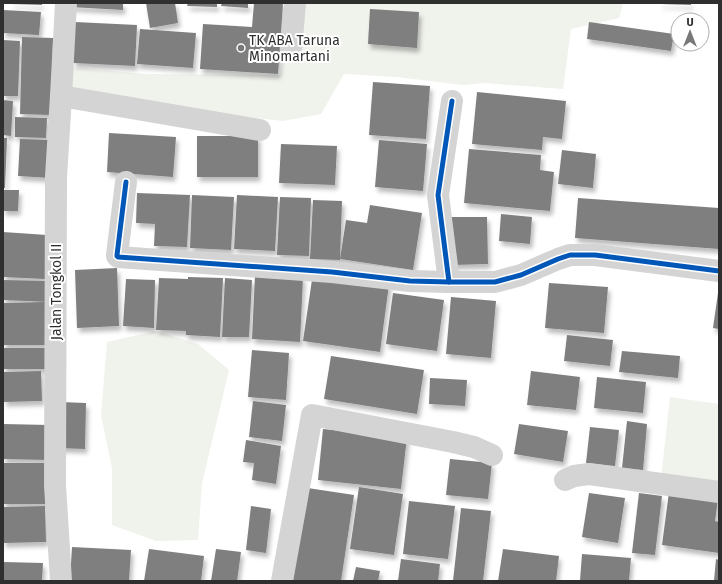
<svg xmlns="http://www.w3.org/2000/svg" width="722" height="584" font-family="'Fira Sans',sans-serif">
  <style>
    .green { fill: #f0f2ec }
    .building { fill: #7f7f7f; filter: url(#shadow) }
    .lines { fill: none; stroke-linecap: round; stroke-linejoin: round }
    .minor { stroke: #d4d4d4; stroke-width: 22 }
    .cycleway-casing { stroke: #fff; stroke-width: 8 }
    .cycleway { stroke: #0057b8; stroke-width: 5 }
    .poi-dot { fill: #787878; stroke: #fff; stroke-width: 1.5 }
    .labels { text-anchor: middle; stroke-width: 4; stroke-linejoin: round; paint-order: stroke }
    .poi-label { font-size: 14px; fill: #2f2f2f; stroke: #fff; text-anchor: start }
    .street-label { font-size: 14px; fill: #2f2f2f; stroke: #fff }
  </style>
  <defs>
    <filter id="shadow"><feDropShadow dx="2.5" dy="4.5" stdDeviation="2" flood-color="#0004"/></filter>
  </defs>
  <rect width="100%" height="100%" fill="#fff"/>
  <g class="green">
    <path d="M294,3H623L619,18L571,29L563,89L485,83L462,85L397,77L344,74L321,114L283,121L71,97L70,67L145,74L280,75Z"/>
    <path d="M156,331L198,344L229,370L202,483L198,540L156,541L112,525V468L101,415L107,342Z"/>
    <path d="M670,397L719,404V487L661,479Z"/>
  </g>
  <g class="building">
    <path d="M11,3H42V5L11,4Z"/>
    <path d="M70,3H123V10L70,7Z"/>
    <path d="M146,3H175L178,23L150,28Z"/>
    <path d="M188,3H217V7L187,6Z"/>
    <path d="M222,3H248V8L221,6Z"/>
    <path d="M254,3H283L278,74L200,69L203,24L252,27Z"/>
    <path d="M660,3H691V5L660,4Z"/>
    <path d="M370,9L419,12L417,48L368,44Z"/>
    <path d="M3,10L41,12L39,35L3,33Z"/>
    <path d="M75,22L137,25L135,66L73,63Z"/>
    <path d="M589,22L674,34L671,51L587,39Z"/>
    <path d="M140,29L196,33L193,68L137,64Z"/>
    <path d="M22,37L53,38L51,115L20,114Z"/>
    <path d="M3,40L20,41L18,96H3Z"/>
    <path d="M373,82L430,86L426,139L369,135Z"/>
    <path d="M477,92L566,101L562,139L543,137L542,150L472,144Z"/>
    <path d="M3,100L13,101L11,136L3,135Z"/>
    <path d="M15,117L47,118L46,138L15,137Z"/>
    <path d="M109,133L176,137L173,177L107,172Z"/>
    <rect x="197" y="136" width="61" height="41"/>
    <path d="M3,138H7L5,188H3Z"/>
    <path d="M20,139L52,140L51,178L18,176Z"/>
    <path d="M379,140L427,144L423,191L375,187Z"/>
    <path d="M281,144L337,146L335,185L279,183Z"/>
    <path d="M469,149L541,155L540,170L554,172L550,211L464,203Z"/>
    <path d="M562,150L596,154L593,188L558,184Z"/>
    <path d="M3,190H19L18,211H3Z"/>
    <path d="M137,193L190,195L187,247L154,246L155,224L136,223Z"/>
    <path d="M192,195L234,197L231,250L190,248Z"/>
    <path d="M237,195L278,197L275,251L234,249Z"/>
    <path d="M280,197L311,198L309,256L277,255Z"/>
    <path d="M578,198L719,208V249L575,238Z"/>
    <path d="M313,200L342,201L340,260L310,259Z"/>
    <path d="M370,205L422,213L413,270L340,259L346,220L367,223Z"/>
    <path d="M501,214L532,217L530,244L499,241Z"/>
    <path d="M451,217H487L488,264L452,265Z"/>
    <path d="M3,232L47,235L45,279L3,277Z"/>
    <path d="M117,268L119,326L77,328L75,270Z"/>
    <path d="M313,273L389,284L380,352L303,341Z"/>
    <path d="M255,275L303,277L300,342L252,339Z"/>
    <path d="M188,277L223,278L220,337L186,335V331L156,330L159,278L188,279Z"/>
    <path d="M225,278L252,280L249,337H222Z"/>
    <path d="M126,279L155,280L154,328L123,326Z"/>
    <path d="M3,280L50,281L49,302L3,300Z"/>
    <path d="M549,283L608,287L604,333L545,328Z"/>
    <path d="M393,293L444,300L437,351L386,344Z"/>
    <path d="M718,293H719V329L713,328Z"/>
    <path d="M451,297L496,301L491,358L446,354Z"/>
    <path d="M45,302V345H3V303Z"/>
    <path d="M567,335L613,340L610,366L564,361Z"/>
    <rect x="3" y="348" width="47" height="21"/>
    <path d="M252,350L289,353L286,400L248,397Z"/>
    <path d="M622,351L680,356L678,378L619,372Z"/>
    <path d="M331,356L424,370L417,414L324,399Z"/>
    <path d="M41,371L42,401L4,402L3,372Z"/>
    <path d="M531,371L580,377L576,410L527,405Z"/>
    <path d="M597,377L646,382L643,413L594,408Z"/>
    <path d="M430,378L467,380L465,406L429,404Z"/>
    <path d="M253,401L286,405L282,441L249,437Z"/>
    <path d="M60,402L86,403L85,449L59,448Z"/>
    <path d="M627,421L647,424L643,470L622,468Z"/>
    <path d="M3,424L49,425L48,460L3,459Z"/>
    <path d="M519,424L568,431L563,462L514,454Z"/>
    <path d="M590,427L619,430L615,466L586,463Z"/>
    <path d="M323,429L407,437L401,489L318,480Z"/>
    <path d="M246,440L281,446L276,484L252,480L254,463L243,462Z"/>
    <path d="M450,459L492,463L488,499L446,495Z"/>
    <path d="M3,463H51L50,504H3Z"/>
    <path d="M301,487L354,495L341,581H288Z"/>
    <path d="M359,487L403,494L394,555L350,549Z"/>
    <path d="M669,492L718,499L715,521L719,522V553L662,545Z"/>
    <path d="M589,493L625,498L618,543L582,537Z"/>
    <path d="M639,493L662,496L655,555L632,553Z"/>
    <path d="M409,501L455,506L448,559L403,554Z"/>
    <path d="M45,506L46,542L3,543V507Z"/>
    <path d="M251,506L271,509L266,553L246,550Z"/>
    <path d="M461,508L491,511L483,581H453Z"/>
    <path d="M72,547L131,550L129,581H70Z"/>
    <path d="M149,549L204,556L201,581H144Z"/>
    <path d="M216,549L241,552L237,581H211Z"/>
    <path d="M503,549L559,556L556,581H498Z"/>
    <path d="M582,554L631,558L629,581H580Z"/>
    <path d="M401,559L440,564L438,581H398Z"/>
    <path d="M716,559L719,560V581H714Z"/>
    <path d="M3,562L43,563L42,581H3Z"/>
    <path d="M356,567L380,571L378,581H353Z"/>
  </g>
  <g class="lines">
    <g class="minor">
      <path d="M291,50L295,3"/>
      <path d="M61,96L260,130"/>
      <path d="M126,182L117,255V256L118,257L332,272L410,281L449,282H495L521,275L558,259L570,255H595L719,271"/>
      <path d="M449,282L438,195L452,101"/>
      <path d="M565,480L574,476L589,474L719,492"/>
      <path d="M61,581L55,485L56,177L61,96L66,3"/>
      <path d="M282,581L312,415L453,442L474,447L492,455"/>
    </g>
    <defs>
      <g id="cycleway">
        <path d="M126,182L117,255V256L118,257L332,272L410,281L449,282H495L521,275L558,259L570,255H595L719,271"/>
        <path d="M449,282L438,195L452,101"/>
      </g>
    </defs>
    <use href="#cycleway" class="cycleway-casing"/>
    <use href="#cycleway" class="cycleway"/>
  </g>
  <circle class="poi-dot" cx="241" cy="48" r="4"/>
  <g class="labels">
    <g class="poi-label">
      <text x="249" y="45">TK ABA Taruna<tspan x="249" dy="16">Minomartani</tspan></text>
    </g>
    <g class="street-label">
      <text transform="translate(56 292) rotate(-90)" y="5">Jalan Tongkol II</text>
    </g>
  </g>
  <rect width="722" height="584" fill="none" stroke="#2f2f2f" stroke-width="8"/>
  <g transform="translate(690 32)"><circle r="19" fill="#ffffff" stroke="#acacac"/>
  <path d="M0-3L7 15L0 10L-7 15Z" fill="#787878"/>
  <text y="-6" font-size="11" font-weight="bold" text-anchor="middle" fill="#2f2f2f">U</text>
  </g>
</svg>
